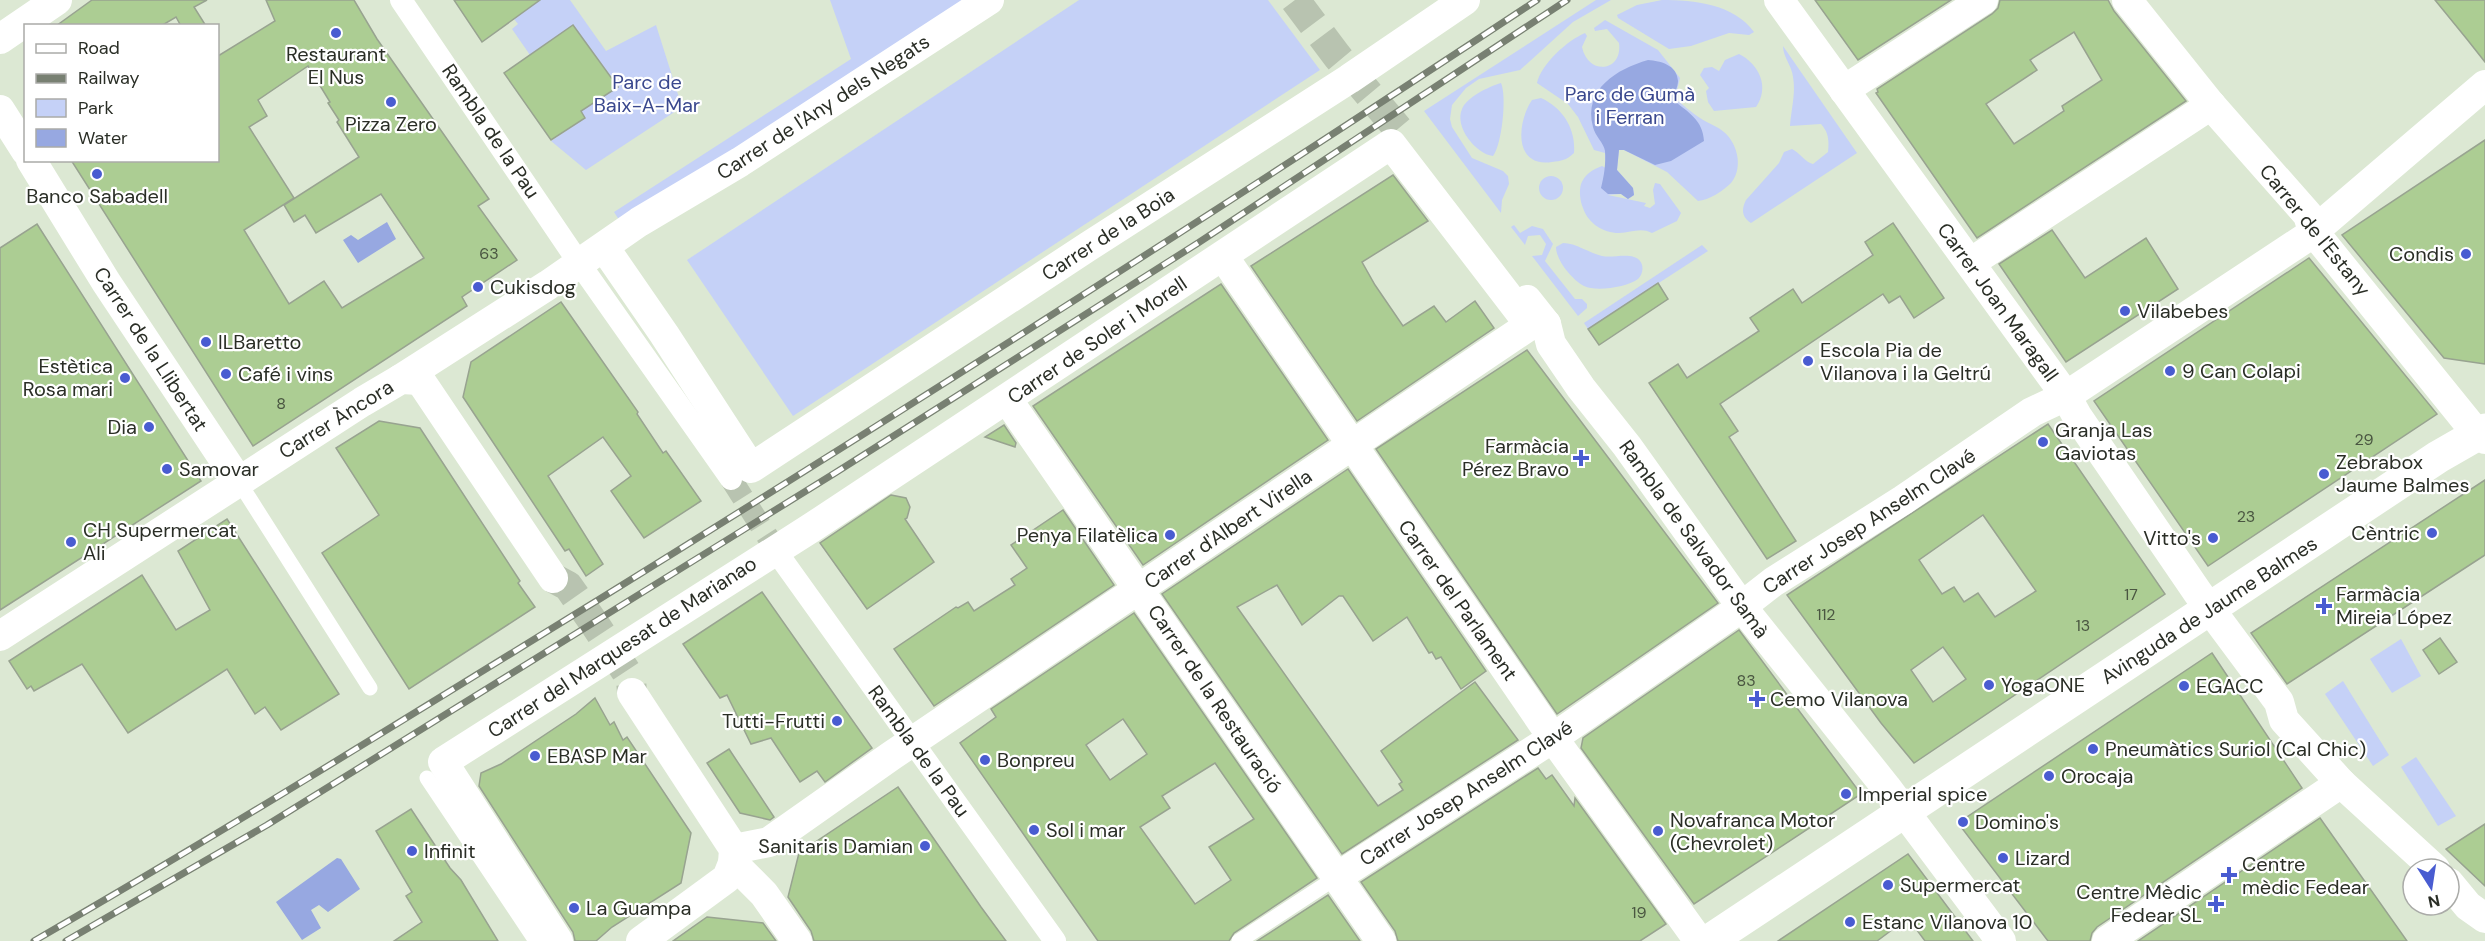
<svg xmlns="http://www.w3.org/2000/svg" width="2485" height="941" font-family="'DM Sans',sans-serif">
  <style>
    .green { fill: #c5d1f7 }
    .water { fill: #97a8e1 }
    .building { fill: #accd93; stroke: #98a390; stroke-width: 1.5; fill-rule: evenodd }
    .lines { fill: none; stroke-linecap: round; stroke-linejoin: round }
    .pedestrian-tunnel { stroke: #b8c3b0; stroke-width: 22; stroke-dasharray: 22 11; stroke-linecap: butt }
    .minor-tunnel { stroke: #b8c3b0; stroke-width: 30; stroke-dasharray: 30 15; stroke-linecap: butt }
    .service { stroke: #fff; stroke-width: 15 }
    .pedestrian { stroke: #fff; stroke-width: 22 }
    .minor { stroke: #fff; stroke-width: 30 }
    .tertiary { stroke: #fff; stroke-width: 33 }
    .rail-casing { stroke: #788072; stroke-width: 7 }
    .rail { stroke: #fff; stroke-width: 4.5; stroke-dasharray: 14; stroke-linecap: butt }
    .poi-dot { fill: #495cd1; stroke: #fff; stroke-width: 2 }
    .labels { text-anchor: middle; stroke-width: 4.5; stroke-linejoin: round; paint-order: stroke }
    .number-label { font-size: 16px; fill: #4a5641 }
    .poi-label { font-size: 20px; fill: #2a2e26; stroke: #fff; text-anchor: start }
    .park-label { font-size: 20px; fill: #3a488e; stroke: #fff }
    .street-label { font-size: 20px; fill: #2a2e26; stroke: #fff }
  </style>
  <rect width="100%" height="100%" fill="#dce8d3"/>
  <g class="green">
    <path d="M540,0H570L606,51L656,25L682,107L586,170L551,141L585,118L581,111L618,86L573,25L530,55L512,29L518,24L514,19Z"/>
    <path d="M830,0H963L621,223L614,212L851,59Z"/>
    <path d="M1079,0H1268L1320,70L793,416L687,260Z"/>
    <path d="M1596,0H1611L1573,22L1520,70L1479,79L1466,88L1452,105L1450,119L1452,127L1472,158L1503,171L1508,176L1509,184L1502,200L1501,213L1424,111Z"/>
    <path d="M1662,0C1694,0 1734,4 1754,32L1749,35L1729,33L1691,46L1669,49L1618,18L1617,15L1637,5Z"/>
    <path d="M1605,20L1658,50L1680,78L1675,98C1680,103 1694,114 1700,118C1709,124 1722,128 1728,136C1739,149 1742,170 1731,183C1723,191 1709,200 1698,201L1667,172L1624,150H1619L1617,170L1633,188L1634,195L1628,199L1621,194L1608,195L1646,203L1644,206L1650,208L1655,204L1653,190L1655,183L1660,184L1681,213L1677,221L1652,233C1640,227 1631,233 1619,233C1603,233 1588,223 1583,208C1580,201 1579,191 1581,184C1585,174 1592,170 1602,166L1606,168L1605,153L1594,150L1578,117L1568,104L1537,83C1541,64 1568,40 1585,33L1587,36L1582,47C1588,76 1623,72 1619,43L1607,29L1595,31L1594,28Z"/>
    <path d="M1783,46L1857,153L1751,223C1742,217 1741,210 1746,200L1779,163L1784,152L1792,149C1800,153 1805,162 1813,164L1828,152C1829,141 1829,133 1821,124L1790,126C1791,110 1796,93 1793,77C1792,66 1783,57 1783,46Z"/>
    <path d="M1739,54C1759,64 1770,87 1756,107L1714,111L1708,102L1706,91L1709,88L1700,75L1704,68L1712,67L1719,71L1725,60Z"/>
    <path d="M1501,83C1507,96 1502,145 1493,156C1476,154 1454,127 1462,109C1467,97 1488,87 1501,83Z"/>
    <path d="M1541,98C1563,108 1576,129 1574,153C1567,160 1561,161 1552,162C1513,168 1517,122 1532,100Z"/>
    <circle cx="1551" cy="188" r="12"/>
    <path d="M1514,225L1520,233L1532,226L1543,229L1553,244L1545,261L1575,299H1582L1587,304V308L1578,316L1532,256L1542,255L1546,244L1540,235L1528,236L1525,245L1511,227Z"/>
    <path d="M1563,243C1576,243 1589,253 1602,256C1612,258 1624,254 1634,257C1644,260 1645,272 1638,279C1628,287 1596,292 1584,286C1578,283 1572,277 1567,271C1562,265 1556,255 1556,247Z"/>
    <path d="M1702,245L1708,251L1588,329L1584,323Z"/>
    <path d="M2401,639L2421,676L2392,693L2370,659Z"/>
    <path d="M2343,681L2389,755L2373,766L2325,694Z"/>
    <path d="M2416,757L2456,816L2438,826L2401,767Z"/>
  </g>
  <g class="water">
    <path d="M1648,60C1661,61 1677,65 1678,81C1678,87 1674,94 1673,100C1688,112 1703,120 1704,141L1671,161L1655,165L1624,150H1619L1617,170L1633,188L1634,195L1628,199L1621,194H1608L1601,188C1604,176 1606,164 1605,151C1604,143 1595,136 1593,127C1583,89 1617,69 1648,60Z"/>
    <path d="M387,222L396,239L358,263L343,240L351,235L358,240Z"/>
    <path d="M337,858L341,859L360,889L328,912L319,905L311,910L321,928L302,940L276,902Z"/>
  </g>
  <g class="building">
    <path d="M92,0H207L194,7L206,26H181L176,17L161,26H56Z"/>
    <path d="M266,0H354L377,39L489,199L478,206L517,260L462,297L467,306L253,446L71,160H218V56L275,21ZM308,66L330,102L328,103L339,120L337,122L359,157L284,205L294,222L305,215L316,233L381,194L424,258L342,308L324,281L289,304L244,230L294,198L249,127L267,116L258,100Z"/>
    <path d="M454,0H540L482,42Z"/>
    <path d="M1815,0H1951L1858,60Z"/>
    <path d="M2000,0H2108L2114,11L2186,101L1977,238L1876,93L1878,92L1877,89L1992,14L1998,8ZM2074,32L2102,80L2062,106L2064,111L2014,144L1986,104L2037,70L2030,60Z"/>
    <path d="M2435,0H2485V62L2466,38Z"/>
    <path d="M573,25L618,87L581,111L585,118L551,140L504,73Z"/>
    <path d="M2485,140V364L2444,358L2342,235Z"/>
    <path d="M1393,175L1428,221L1362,262L1375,285L1403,326L1434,306L1446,322L1475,301L1494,328L1357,421L1251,266Z"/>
    <path d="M1893,223L1944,298L1914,318L1900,296L1889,303L1883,294L1720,404L1738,431L1729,437L1796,541L1767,559L1649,383L1678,364L1687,378L1759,331L1750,318L1793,289L1802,303L1873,255L1865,242Z"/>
    <path d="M37,224L201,481L0,610V248Z"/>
    <path d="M2052,230L2085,278L2146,238L2178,289L2066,362L1999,264Z"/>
    <path d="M2309,258L2437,414L2208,566L2094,401Z"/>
    <path d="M1658,283L1668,299L1599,345L1588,329Z"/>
    <path d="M1221,284L1328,440L1143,565L1033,406Z"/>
    <path d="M561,302L638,412L637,414L663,453L666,451L701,501L644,538L611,491L631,476L603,437L548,476L603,564L586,576L569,549L565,551L463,397L471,362Z"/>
    <path d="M1527,350L1718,603L1557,714L1376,449Z"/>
    <path d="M379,421L420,428L520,581L518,583L535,607L409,689L322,553L379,515L336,448Z"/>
    <path d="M2048,424L2165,594L1914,763L1881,723L1787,595ZM1983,515L2036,591L1995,617L1978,593L1964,602L1954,587L1942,594L1919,560ZM1943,647L1966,679L1933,702L1911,670Z"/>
    <path d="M1004,425L1016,443L1015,447L985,437Z"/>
    <path d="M1348,469L1486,671L1461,689L1441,657L1436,659L1432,652L1429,653L1407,617L1373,641L1343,596H1339L1302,625L1277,585L1237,607L1378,806L1403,790L1399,784L1402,782L1381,751L1475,682L1518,740L1342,854L1162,594Z"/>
    <path d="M2485,480V555L2287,684L2251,633Z"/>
    <path d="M891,495L906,498L910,507L907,518L905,519L934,562L867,609L820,543Z"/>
    <path d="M1063,510L1114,585L934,706L894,649L956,607L958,608L968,602L974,611L1015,585L1011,579L1027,568L1011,545Z"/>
    <path d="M227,519L339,694L281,730L265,707L255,714L227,669L128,733L82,664L34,691L31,686L27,689L9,661L142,575L176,630L210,610L178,551Z"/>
    <path d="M762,592L872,748L825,782L817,771L800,782L771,738L751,744L727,695L720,698L683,644Z"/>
    <path d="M1134,613L1317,878L1234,933L1229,941H1098L960,743L996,717L991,709ZM1123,719L1147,754L1110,780L1086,745ZM1215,763L1254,819L1209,847L1231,880L1195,904L1140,827L1170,808L1162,796Z"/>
    <path d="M1739,630L1861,794L1694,904L1581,748L1583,738Z"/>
    <path d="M2440,638L2457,662L2439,674L2423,650Z"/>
    <path d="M2212,653L2302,788L2097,927L2092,933L2090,941H2048L1958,823Z"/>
    <path d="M595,698L610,725L614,722L623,740L627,737L691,833L681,883L612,927L596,941H575L573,932L479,786L481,773L501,764L576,714Z"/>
    <path d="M729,749L774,817L770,820L740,813L707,763Z"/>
    <path d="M1538,768L1546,779L1552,775L1574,806L1575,798L1666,924L1640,941H1398L1395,931L1361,882Z"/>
    <path d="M898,787L981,907L1006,941H814L811,931L788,897L799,853Z"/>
    <path d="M411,809L450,868L461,880L498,941H394L422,922L406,896L412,892L376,831Z"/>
    <path d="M2320,818L2407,941H2138Z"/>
    <path d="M2485,824V886L2446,849Z"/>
    <path d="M1908,854L1973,941H1925L1908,918L1877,941H1778Z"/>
    <path d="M1328,895L1360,941H1257Z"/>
    <path d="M707,917L763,923L776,941H673Z"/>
  </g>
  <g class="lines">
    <path class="pedestrian-tunnel" d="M731,479L783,561"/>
    <g class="minor-tunnel">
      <path d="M1295,0L1337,56L1399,130"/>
      <path d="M553,578L568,586L596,626L631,679L632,693"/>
    </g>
    <g class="service">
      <path d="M239,482L370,688"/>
      <path d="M427,778L536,941"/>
      <path d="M1239,941L1337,877"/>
    </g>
    <g class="pedestrian">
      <path d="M401,0L579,263L731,479"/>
      <path d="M783,561L1055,941"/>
    </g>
    <g class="minor">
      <path d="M1779,0L2066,396L2077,416L2198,593L2279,702L2284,720L2341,783L2435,869"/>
      <path d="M2127,0L2211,105L2308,215L2313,231L2478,435L2485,439"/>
      <path d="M0,39L57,0"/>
      <path d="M1844,90L1983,0"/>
      <path d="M0,110L26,151"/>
      <path d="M31,160L106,282L239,482"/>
      <path d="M604,247L664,334L751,468L1089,246L1349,79L1465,0"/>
      <path d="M1223,256L1553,738L1699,941"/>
      <path d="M1970,263L2211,105"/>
      <path d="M1527,300L1546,324L1551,344L1581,388L1627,446L1742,607L1886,787L2001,941"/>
      <path d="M401,379L548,285L639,222L740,162L989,0"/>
      <path d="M420,380L553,578"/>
      <path d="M1007,399L1381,941"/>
      <path d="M0,636L362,402L401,379L420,380"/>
      <path d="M632,693L734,849L733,863L727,878L641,941"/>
      <path d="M734,849L769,842L891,756L1530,325L1546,324"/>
      <path d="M733,863L764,894L797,941"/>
      <path d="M1337,877L1553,738L1732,614L1773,582L1903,500L2032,412L2066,396L2307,237L2485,85"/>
      <path d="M2449,883L2468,906L2485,918"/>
      <path d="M558,941L443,762L811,528L1391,144L1530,325"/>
      <path d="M2107,941L2341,783"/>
    </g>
    <path class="tertiary" d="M1709,941L2438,457L2485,430"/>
    <defs>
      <g id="rail">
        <path d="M34,941C225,831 411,715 598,600C914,404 1227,205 1537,0"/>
        <path d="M66,941L267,825L835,473L1198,243L1567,0"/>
      </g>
    </defs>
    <use href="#rail" class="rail-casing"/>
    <use href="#rail" class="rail"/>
  </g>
  <g class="poi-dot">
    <circle cx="336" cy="33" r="6"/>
    <circle cx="391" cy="102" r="6"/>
    <circle cx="97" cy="174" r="6"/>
    <circle cx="2466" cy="254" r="6"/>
    <circle cx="478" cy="287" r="6"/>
    <circle cx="2125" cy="311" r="6"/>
    <circle cx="206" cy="342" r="6"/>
    <circle cx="1808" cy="361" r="6"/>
    <circle cx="2170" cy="371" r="6"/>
    <circle cx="226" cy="374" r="6"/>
    <circle cx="125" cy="378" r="6"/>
    <circle cx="149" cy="427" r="6"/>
    <circle cx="2043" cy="442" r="6"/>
    <path d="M1578 449h6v6h6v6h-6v6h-6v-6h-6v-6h6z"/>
    <circle cx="167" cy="469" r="6"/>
    <circle cx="2324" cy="474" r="6"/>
    <circle cx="2432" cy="533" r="6"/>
    <circle cx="1170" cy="535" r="6"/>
    <circle cx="2213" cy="538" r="6"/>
    <circle cx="71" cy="542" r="6"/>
    <path d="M2321 597h6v6h6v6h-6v6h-6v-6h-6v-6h6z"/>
    <circle cx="1989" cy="685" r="6"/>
    <circle cx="2184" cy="686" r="6"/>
    <path d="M1754 690h6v6h6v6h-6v6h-6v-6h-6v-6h6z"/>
    <circle cx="837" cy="721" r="6"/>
    <circle cx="2093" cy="749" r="6"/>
    <circle cx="535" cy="756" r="6"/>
    <circle cx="985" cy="760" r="6"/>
    <circle cx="2049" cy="776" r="6"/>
    <circle cx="1846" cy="794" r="6"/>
    <circle cx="1963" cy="822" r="6"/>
    <circle cx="1034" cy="830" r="6"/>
    <circle cx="1658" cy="831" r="6"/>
    <circle cx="925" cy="846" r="6"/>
    <circle cx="412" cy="851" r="6"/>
    <circle cx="2003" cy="858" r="6"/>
    <path d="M2226 866h6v6h6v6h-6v6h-6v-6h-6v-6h6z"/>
    <circle cx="1888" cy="885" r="6"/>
    <path d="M2213 895h6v6h6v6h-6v6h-6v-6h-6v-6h6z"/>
    <circle cx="574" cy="908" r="6"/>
    <circle cx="1850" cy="922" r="6"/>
  </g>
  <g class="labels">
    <g class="number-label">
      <text x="489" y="259">63</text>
      <text x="281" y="409">8</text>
      <text x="2364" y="445">29</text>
      <text x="2246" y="522">23</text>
      <text x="2131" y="600">17</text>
      <text x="1826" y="620">112</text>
      <text x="2083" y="631">13</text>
      <text x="1746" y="686">83</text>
      <text x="1639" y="918">19</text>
    </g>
    <g class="poi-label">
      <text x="336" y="61" text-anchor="middle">Restaurant<tspan x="336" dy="23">El Nus</tspan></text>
      <text x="391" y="131" text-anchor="middle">Pizza Zero</text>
      <text x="97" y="203" text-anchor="middle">Banco Sabadell</text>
      <text x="2454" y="261" text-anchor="end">Condis</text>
      <text x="490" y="294">Cukisdog</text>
      <text x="2137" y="318">Vilabebes</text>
      <text x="218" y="349">ILBaretto</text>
      <text x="1820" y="357">Escola Pia de<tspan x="1820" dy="23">Vilanova i la Geltrú</tspan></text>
      <text x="113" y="373" text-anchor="end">Estètica<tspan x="113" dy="23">Rosa mari</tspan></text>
      <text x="2182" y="378">9 Can Colapi</text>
      <text x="238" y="381">Café i vins</text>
      <text x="137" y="434" text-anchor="end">Dia</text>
      <text x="2055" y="437">Granja Las<tspan x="2055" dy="23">Gaviotas</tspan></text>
      <text x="1569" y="453" text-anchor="end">Farmàcia<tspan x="1569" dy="23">Pérez Bravo</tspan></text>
      <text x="2336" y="469">Zebrabox<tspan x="2336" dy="23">Jaume Balmes</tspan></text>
      <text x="179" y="476">Samovar</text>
      <text x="83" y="537">CH Supermercat<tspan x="83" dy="23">Ali</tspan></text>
      <text x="2420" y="540" text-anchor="end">Cèntric</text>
      <text x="1158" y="542" text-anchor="end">Penya Filatèlica</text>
      <text x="2201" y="545" text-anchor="end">Vitto's</text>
      <text x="2336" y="601">Farmàcia<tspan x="2336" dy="23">Mireia López</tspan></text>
      <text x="2001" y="692">YogaONE</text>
      <text x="2196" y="693">EGACC</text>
      <text x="1770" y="706">Cemo Vilanova</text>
      <text x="825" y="728" text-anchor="end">Tutti-Frutti</text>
      <text x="2105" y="756">Pneumàtics Suriol (Cal Chic)</text>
      <text x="547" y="763">EBASP Mar</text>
      <text x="997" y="767">Bonpreu</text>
      <text x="2061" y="783">Orocaja</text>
      <text x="1858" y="801">Imperial spice</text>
      <text x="1670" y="827">Novafranca Motor<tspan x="1670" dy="23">(Chevrolet)</tspan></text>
      <text x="1975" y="829">Domino's</text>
      <text x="1046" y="837">Sol i mar</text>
      <text x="913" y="853" text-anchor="end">Sanitaris Damian</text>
      <text x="424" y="858">Infinit</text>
      <text x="2015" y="865">Lizard</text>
      <text x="2242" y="871">Centre<tspan x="2242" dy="23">mèdic Fedear</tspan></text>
      <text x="1900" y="892">Supermercat</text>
      <text x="2202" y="899" text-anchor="end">Centre Mèdic<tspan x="2202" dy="23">Fedear SL</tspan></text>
      <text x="586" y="915">La Guampa</text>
      <text x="1862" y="929">Estanc Vilanova 10</text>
    </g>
    <g class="park-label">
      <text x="647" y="89">Parc de<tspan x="647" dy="23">Baix-A-Mar</tspan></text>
      <text x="1630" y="101">Parc de Gumà<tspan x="1630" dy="23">i Ferran</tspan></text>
    </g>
    <g class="street-label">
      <text transform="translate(823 107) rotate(-33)" y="7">Carrer de l'Any dels Negats</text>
      <text transform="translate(491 131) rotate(56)" y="7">Rambla de la Pau</text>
      <text transform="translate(2315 230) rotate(51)" y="7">Carrer de l'Estany</text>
      <text transform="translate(1108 234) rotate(-33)" y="7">Carrer de la Boia</text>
      <text transform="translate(1998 302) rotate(54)" y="7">Carrer Joan Maragall</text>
      <text transform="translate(1097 340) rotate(-34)" y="7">Carrer de Soler i Morell</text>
      <text transform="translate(151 349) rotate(57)" y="7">Carrer de la Llibertat</text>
      <text transform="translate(336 419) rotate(-32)" y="7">Carrer Àncora</text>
      <text transform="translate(1869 521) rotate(-33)" y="7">Carrer Josep Anselm Clavé</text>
      <text transform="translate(1228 529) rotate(-34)" y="7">Carrer d'Albert Virella</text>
      <text transform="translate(1694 539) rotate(54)" y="7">Rambla de Salvador Samà</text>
      <text transform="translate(1458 600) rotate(55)" y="7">Carrer del Parlament</text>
      <text transform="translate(2209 610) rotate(-33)" y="7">Avinguda de Jaume Balmes</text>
      <text transform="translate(622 647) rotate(-33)" y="7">Carrer del Marquesat de Marianao</text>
      <text transform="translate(1215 699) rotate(56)" y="7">Carrer de la Restauració</text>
      <text transform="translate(919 751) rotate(54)" y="7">Rambla de la Pau</text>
      <text transform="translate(1466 793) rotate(-33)" y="7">Carrer Josep Anselm Clavé</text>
    </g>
  </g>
  <rect x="24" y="24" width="195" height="138" fill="#ffffff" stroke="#aaaba8" stroke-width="1.5"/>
  <rect x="36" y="44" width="30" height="9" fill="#ffffff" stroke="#aaaba8" stroke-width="1.5"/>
  <text x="78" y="54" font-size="18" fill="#2a2e26">Road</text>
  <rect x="36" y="74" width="30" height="9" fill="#788072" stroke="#aaaba8" stroke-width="1.5"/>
  <text x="78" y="84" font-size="18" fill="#2a2e26">Railway</text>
  <rect x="36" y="99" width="30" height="18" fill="#c5d1f7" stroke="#aaaba8" stroke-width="1.5"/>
  <text x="78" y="114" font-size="18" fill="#2a2e26">Park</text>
  <rect x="36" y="129" width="30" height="18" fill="#97a8e1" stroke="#aaaba8" stroke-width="1.5"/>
  <text x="78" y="144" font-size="18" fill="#2a2e26">Water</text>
  <g transform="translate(2431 887) rotate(168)"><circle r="28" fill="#ffffff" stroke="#aaaba8" stroke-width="1.5"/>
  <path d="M0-4.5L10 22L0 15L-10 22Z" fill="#495cd1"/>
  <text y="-9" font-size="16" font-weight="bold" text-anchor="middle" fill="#2a2e26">N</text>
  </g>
</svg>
